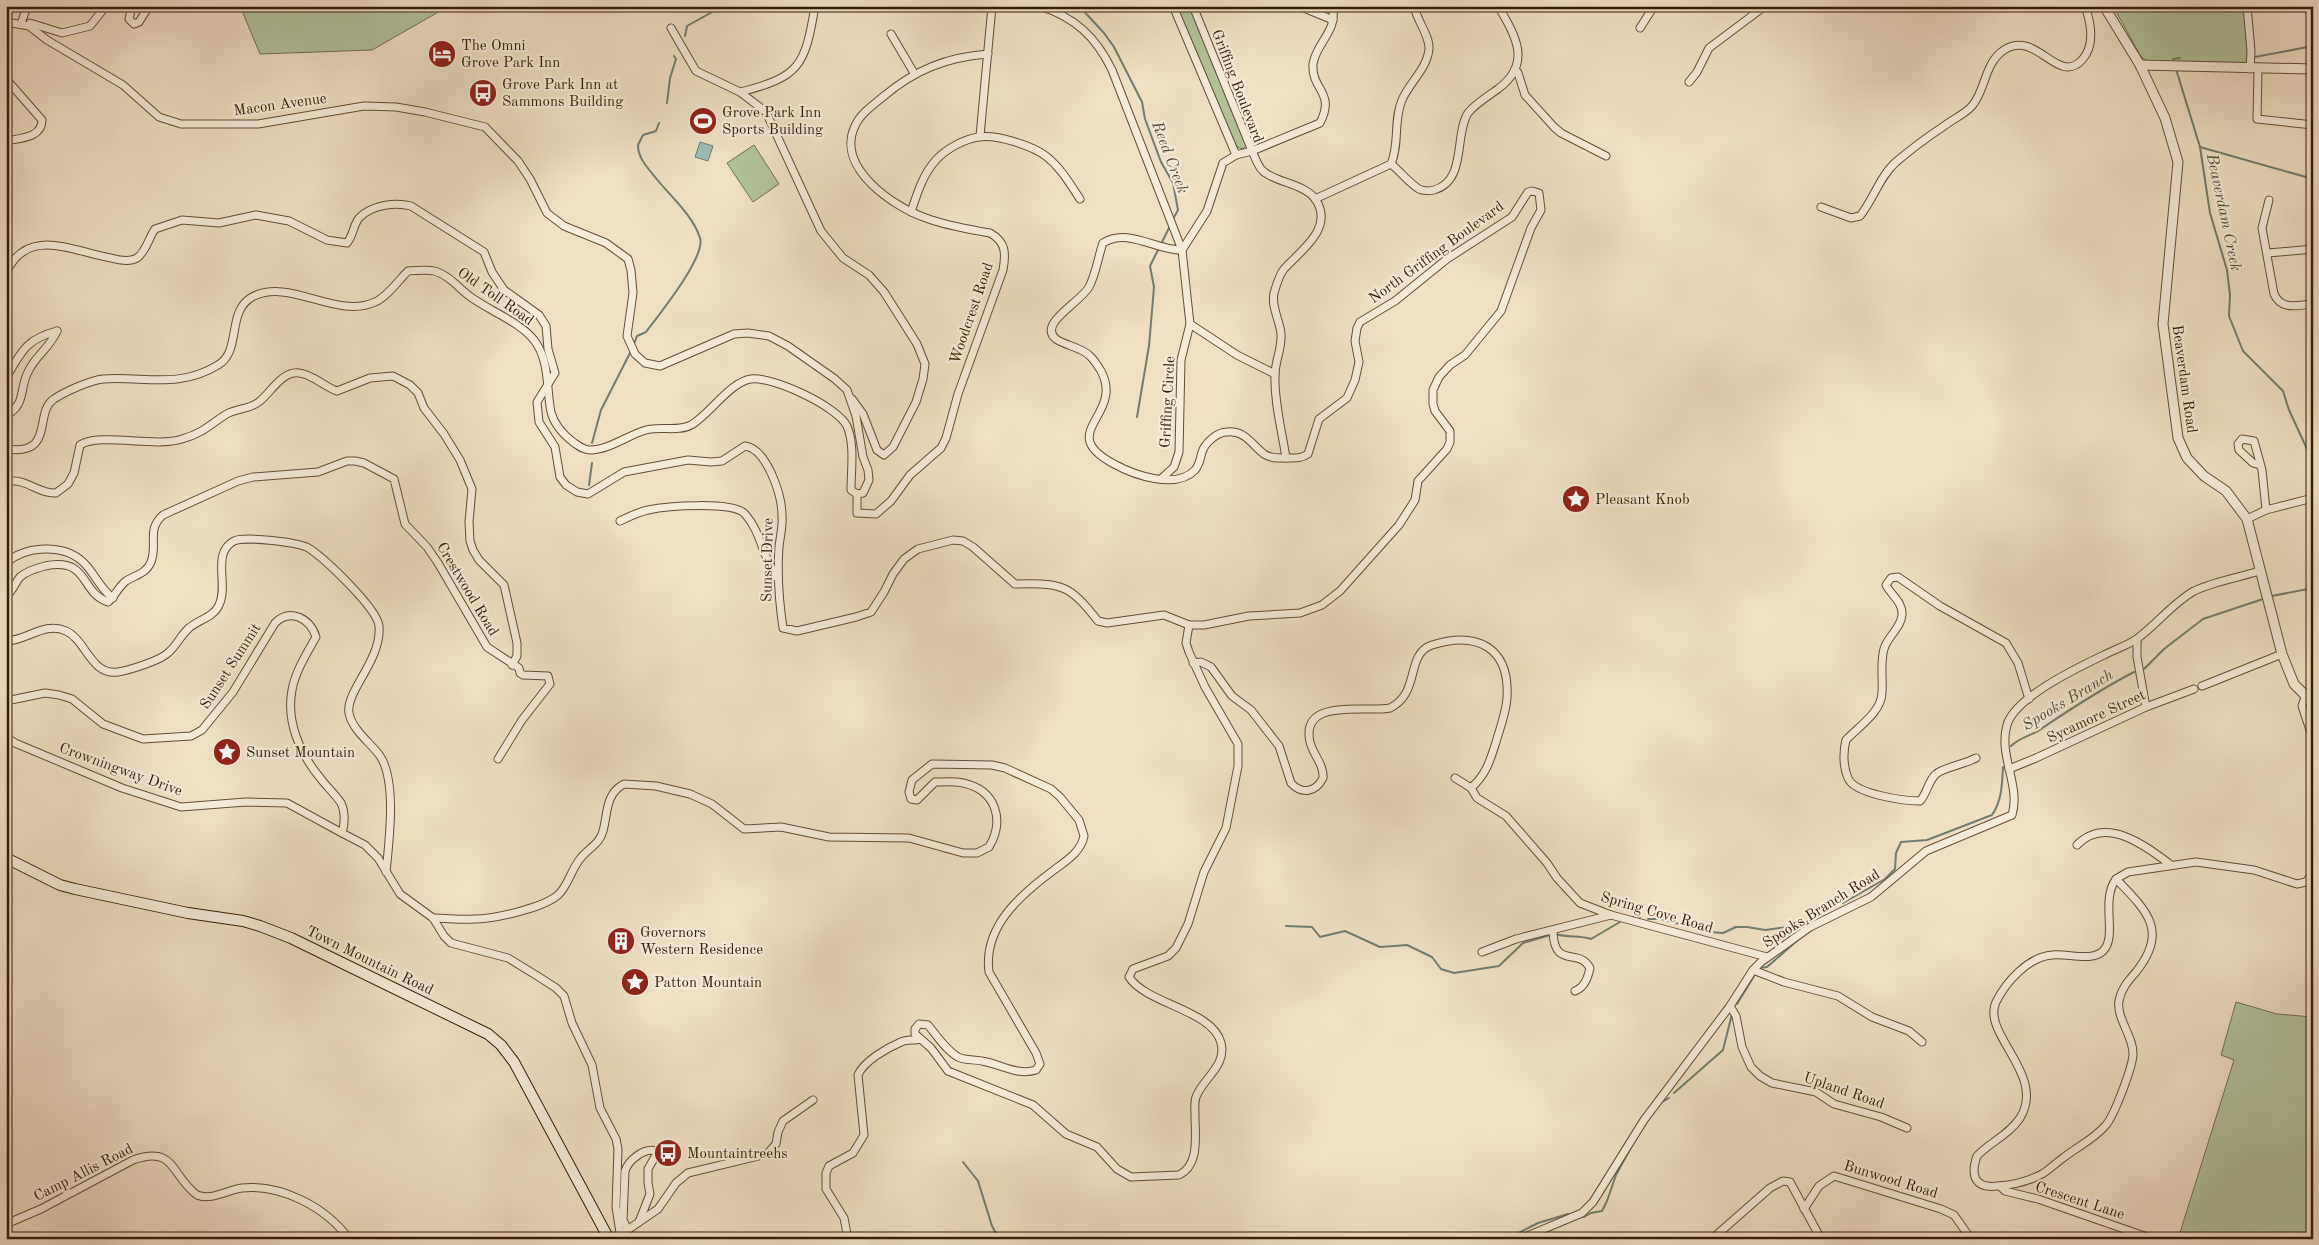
<svg xmlns="http://www.w3.org/2000/svg" width="2319" height="1245" font-family="'Old Standard TT',serif">
  <style>
    .green { fill: #b2c39a; stroke: #737050 }
    .water { fill: #9abdb7; stroke: #717d70 }
    .lines { fill: none; stroke-linecap: round; stroke-linejoin: round }
    .stream { stroke: #717d70; stroke-width: 2 }
    .minor-casing { stroke: #634e35; stroke-width: 9 }
    .tertiary-casing { stroke: #634e35; stroke-width: 11 }
    .secondary-casing { stroke: #341d05; stroke-width: 12 }
    .minor { stroke: #f5ebd9; stroke-width: 7 }
    .tertiary { stroke: #f5ebd9; stroke-width: 9 }
    .secondary { stroke: #f5ebd9; stroke-width: 10 }
    .labels { text-anchor: middle; stroke-width: 4.5; stroke-linejoin: round; paint-order: stroke }
    .poi-label { font-size: 15px; fill: #341d05; stroke: #f5ebd9; text-anchor: start }
    .street-label { font-size: 15px; fill: #341d05; stroke: #f5ebd9 }
    .water-label { font-size: 16px; font-style: italic; fill: #534d3a; stroke: #f5ebd9 }
  </style>
  <rect width="100%" height="100%" fill="#efe0c4"/>
  <filter id="stains"><feTurbulence type="fractalNoise" baseFrequency=".004" numOctaves="4"/><feColorMatrix values="0 0 0 0 .2 0 0 0 0 .09 0 0 0 0 .02 0 0 0 .5 -.17"/></filter>
  <radialGradient id="worn" r=".72"><stop offset=".6" stop-color="#630" stop-opacity="0"/><stop offset="1" stop-color="#630" stop-opacity=".3"/></radialGradient>
  <g class="green">
    <path d="M240,6H449L372,50L260,54Z"/>
    <path d="M1175,6H1189L1246,141V146L1243,149L1234,146Z"/>
    <path d="M2113,6H2245L2250,63L2149,62L2141,57Z"/>
    <path d="M754,145L779,184L753,202L727,163Z"/>
    <path d="M2236,1002L2277,1014L2313,1017V1239H2178L2234,1060L2221,1055Z"/>
  </g>
  <path class="water" d="M700,142L713,146L708,161L695,157Z"/>
  <g class="lines">
    <g class="stream">
      <path d="M1079,6L1104,33L1114,47L1142,102L1145,119L1161,162L1173,183L1178,210L1173,219"/>
      <path d="M685,36L687,26L723,6"/>
      <path d="M2255,57L2313,46"/>
      <path d="M2173,59L2180,58"/>
      <path d="M2176,69L2200,147L2210,213L2227,270L2230,295L2229,316L2243,351L2283,391L2289,410L2313,462"/>
      <path d="M667,103L670,78L676,59L674,56"/>
      <path d="M2200,147L2313,179"/>
      <path d="M1161,244L1170,226"/>
      <path d="M634,344L637,336L646,332C658,316 706,257 700,238C693,215 670,196 655,177C647,167 638,158 638,145L643,135L656,131L659,123"/>
      <path d="M1137,417L1149,346L1154,287L1150,266L1159,248"/>
      <path d="M592,443L601,410L631,351"/>
      <path d="M589,485L592,463"/>
      <path d="M2272,596L2313,588"/>
      <path d="M2144,669L2164,649L2203,619L2263,599"/>
      <path d="M2011,746C2019,738 2029,736 2038,731C2069,710 2101,689 2134,672"/>
      <path d="M1843,903L1885,879L1895,869L1896,853L1901,842L1927,840L1992,815C2002,800 2002,785 2003,767"/>
      <path d="M1630,917H1640"/>
      <path d="M1648,919H1661L1709,932L1723,933L1736,927H1747L1765,930L1802,925L1822,912L1836,906"/>
      <path d="M1286,926L1312,927L1320,937L1345,931L1380,947L1407,945L1432,957L1441,969L1454,973L1499,966L1523,943L1550,935"/>
      <path d="M1556,934C1568,938 1579,935 1591,939L1620,922"/>
      <path d="M1759,968L1767,967L1799,939"/>
      <path d="M1737,1004L1754,976"/>
      <path d="M1674,1093L1723,1050L1732,1014"/>
      <path d="M1660,1103L1669,1098"/>
      <path d="M963,1162L978,1181L992,1226L999,1239"/>
      <path d="M1584,1217L1591,1213L1602,1211L1607,1201L1616,1175L1635,1140"/>
      <path d="M1507,1239L1538,1223L1568,1214"/>
    </g>
    <defs>
      <g id="minor">
        <path d="M132,6L129,19L134,24L139,22L149,6"/>
        <path d="M1173,6L1236,155"/>
        <path d="M1193,6L1252,151C1255,157 1258,167 1263,171C1274,182 1306,184 1316,200C1334,229 1301,250 1284,269C1280,274 1276,286 1274,293C1271,307 1280,321 1281,334C1282,349 1275,361 1275,375C1274,402 1282,431 1286,458"/>
        <path d="M1299,6L1333,20"/>
        <path d="M2247,6L2251,51L2250,69"/>
        <path d="M6,22L29,26L47,40L123,85L159,117L181,124H258L364,106L396,107L425,112L485,127L518,161L530,179L547,213L564,226L606,243L628,259L631,270L633,293L627,336L635,354L645,363L660,366L734,334L748,333L769,336L788,346L835,379L847,390L856,416L863,457L868,470L869,480L863,493L857,494"/>
        <path d="M21,24L27,6"/>
        <path d="M29,26L30,23L62,33L90,26L106,6"/>
        <path d="M671,28L696,71L740,92L766,112L821,231L843,258L869,275L884,292L917,344L925,364L923,379L916,402L893,447L884,455L877,450L863,414L852,399"/>
        <path d="M1640,28L1654,6"/>
        <path d="M891,34L914,73"/>
        <path d="M1515,69L1518,73L1525,95L1554,127L1561,133L1606,156"/>
        <path d="M2258,69L2257,119L2313,125"/>
        <path d="M6,79L42,120C42,138 20,138 6,141"/>
        <path d="M1689,82L1697,72L1709,48L1765,6"/>
        <path d="M740,92C800,77 805,66 815,6"/>
        <path d="M980,136L992,6"/>
        <path d="M1391,164C1400,171 1409,183 1419,189C1423,191 1430,191 1434,190C1467,181 1454,135 1468,113C1475,104 1488,96 1498,89C1533,63 1515,35 1498,6"/>
        <path d="M1315,199L1391,164C1400,143 1393,121 1402,100C1409,83 1427,69 1429,49C1430,36 1417,21 1414,6"/>
        <path d="M2269,200L2262,228L2274,294C2282,311 2297,305 2313,304"/>
        <path d="M1821,207L1851,218L1860,216C1873,200 1880,176 1896,162C1910,150 1929,136 1944,126C1953,119 1965,114 1972,106C1986,90 1984,63 2004,50C2037,29 2057,86 2082,60C2095,46 2091,23 2085,6"/>
        <path d="M911,212C917,194 923,174 936,160C946,149 964,139 979,137C996,134 1034,146 1047,157C1061,168 1070,184 1080,199"/>
        <path d="M2268,253L2313,249"/>
        <path d="M6,273C27,226 72,251 111,258C118,260 130,262 137,258C146,252 149,237 155,229L182,220L219,223L256,215L289,221L327,240L347,243C353,236 353,226 359,218C371,205 395,202 411,206L484,252L492,272L504,290L539,315L546,326L548,349L555,373L537,402L539,422L555,447L560,477L566,485L577,492L588,494L624,472L688,460L711,462L722,461L745,446C767,449 782,495 782,516C783,526 780,537 779,547C777,574 779,601 783,628L797,631L856,617L871,612L884,592L893,574L904,559L918,549L953,540L963,541L973,547L1015,584C1062,583 1069,584 1098,621L1107,623L1164,615L1189,625H1204L1249,616L1300,613L1322,605L1340,591L1399,525L1415,500L1418,481L1447,449L1450,442V431L1435,411L1433,404V390L1439,377L1450,365L1465,355L1501,311L1531,228L1541,210L1539,193L1532,191L1528,192L1512,217L1447,259L1395,301L1360,322L1357,328L1355,341L1359,362L1355,380L1347,398L1319,419L1308,454C1300,459 1295,458 1286,458C1279,458 1271,459 1264,454C1252,445 1245,430 1227,432C1217,432 1205,443 1202,452C1200,459 1200,464 1195,470C1176,490 1134,475 1114,464C1054,432 1125,416 1101,371C1098,366 1094,360 1090,356C1081,347 1066,346 1056,339C1037,324 1081,302 1089,287C1096,274 1098,257 1103,243C1128,227 1157,251 1182,250L1112,70C1096,37 1075,17 1039,6"/>
        <path d="M1190,324L1237,355L1275,374"/>
        <path d="M6,378C21,352 26,339 57,331"/>
        <path d="M6,412L10,413C25,403 20,387 28,372C35,356 49,349 57,331"/>
        <path d="M6,449C56,456 33,413 54,399C64,392 91,380 103,379C144,376 179,389 218,365C242,351 226,312 252,297C290,277 336,320 375,302C387,297 398,281 408,271C416,271 426,269 434,271C447,274 458,287 468,295C487,310 519,321 534,340C550,361 546,387 551,412C554,424 564,435 573,442C579,446 583,450 590,450C609,450 628,435 646,430C660,426 679,432 691,425C708,416 731,381 751,379C772,376 837,406 847,426C855,445 851,470 851,490L857,494"/>
        <path d="M2260,465L2253,463L2239,450L2238,444L2242,439L2254,441L2262,470L2266,510"/>
        <path d="M1162,478L1174,467L1179,452L1181,360L1190,324L1182,250L1207,211L1223,163L1236,155L1252,151L1320,123C1336,92 1311,90 1313,64C1316,43 1339,30 1332,6"/>
        <path d="M6,481C27,478 38,494 56,493L68,484L74,473L80,445C100,432 154,448 182,439C203,433 208,426 225,415C236,408 250,410 260,401C271,392 282,371 299,373C312,374 325,387 337,391L370,378L393,376L410,385L418,393L424,408L444,434L460,460L472,489L469,522L470,541L473,550L479,560L504,585L517,643V656L512,665"/>
        <path d="M857,494V513L876,514L891,501L910,475L941,448L946,438L958,394L1003,270C1006,253 1006,242 990,233C968,229 947,226 926,218C894,207 835,168 855,126C860,114 873,105 884,96C915,70 947,57 988,54"/>
        <path d="M2247,519L2266,510L2313,498"/>
        <path d="M620,521C628,517 638,512 648,510C666,506 733,501 745,514C762,533 763,560 778,579"/>
        <path d="M6,563C25,546 63,543 83,562C95,573 99,588 113,598"/>
        <path d="M6,596C13,591 15,583 20,577C27,571 37,568 45,566C90,557 79,592 108,602C115,596 119,586 126,581C135,575 146,574 151,562C158,544 146,530 163,515L238,481L253,477L318,472L347,461H355L364,463L394,479L405,524L427,547L438,563L487,647L519,668L520,673L523,675L548,676L550,684L522,720L498,759"/>
        <path d="M2137,639V657L2146,707"/>
        <path d="M6,641C27,641 44,621 66,631C86,640 91,676 118,672C130,670 162,660 169,652C177,645 181,635 189,628C198,620 214,617 219,605C229,585 211,553 234,541C243,536 301,542 310,549C326,560 377,608 379,626C382,660 345,692 349,713C352,730 371,743 380,756C397,781 389,842 386,872"/>
        <path d="M1193,663L1201,662L1211,667L1232,696L1251,710L1279,746L1291,783C1302,795 1316,792 1323,778C1324,764 1313,755 1310,742C1300,697 1366,713 1390,708C1421,693 1405,654 1432,645C1477,631 1510,647 1507,698C1506,713 1500,728 1496,742C1490,761 1486,775 1471,788L1455,778"/>
        <path d="M2202,686L2282,654"/>
        <path d="M2305,697L2302,706L2313,739"/>
        <path d="M6,701L45,693L59,695L72,699L103,724L143,739L191,736L202,730L233,692L275,623C290,608 310,618 316,637C307,653 295,672 292,690C286,722 300,754 321,779C327,787 335,794 341,803C345,811 345,824 342,833L365,845L378,858L400,894L433,918L444,936L451,943L508,958L539,977L556,988L564,996L572,1023L592,1065L600,1108L616,1139L618,1149L616,1207L621,1239"/>
        <path d="M6,737L15,743L122,788L181,807L246,802L287,803L342,833"/>
        <path d="M1976,758C1965,764 1942,768 1936,774C1928,781 1927,794 1920,801C1904,801 1854,794 1848,778C1843,767 1843,751 1846,740C1859,726 1882,712 1882,692C1883,677 1880,663 1884,649C1887,637 1901,628 1902,615C1903,602 1891,595 1886,585L1891,578L1898,577L1940,606L2006,643L2018,663L2029,699"/>
        <path d="M2009,769L2036,758L2146,707L2194,689"/>
        <path d="M1471,788L1477,798L1506,816L1547,863L1557,878L1580,903L1611,915L1767,957"/>
        <path d="M2077,845C2106,815 2146,846 2171,865"/>
        <path d="M2116,879C2147,911 2169,931 2136,972C2128,981 2121,989 2119,1001C2116,1018 2134,1037 2133,1055C2132,1068 2114,1117 2105,1126C2094,1139 2077,1147 2063,1158C2056,1163 2049,1170 2042,1174C2029,1181 2012,1185 1998,1186C1975,1189 1970,1176 1977,1156C1990,1142 2009,1135 2020,1118C2047,1075 1981,1034 1996,1002C2006,982 2028,957 2052,955C2067,953 2092,962 2103,951C2118,936 2100,901 2116,879Z"/>
        <path d="M2116,879L2128,872L2196,862L2254,870L2297,884L2306,882L2313,873"/>
        <path d="M433,918C447,918 460,920 474,919C494,919 543,908 558,895C568,886 571,870 580,859C587,849 600,844 603,831C608,813 605,794 624,784L656,786L690,794L712,804L744,829L781,827L829,837L909,838L963,853H977L989,847C1005,820 996,790 963,783C954,781 943,782 935,782L917,800L911,799L909,792L912,780L932,764L992,765L1005,768L1051,789L1060,797L1079,820L1084,836C1081,852 1066,861 1054,870C1020,895 983,927 989,972L1036,1053L1040,1064L1036,1070C1017,1076 1000,1064 982,1061C974,1059 966,1061 958,1057C946,1050 937,1036 928,1025L919,1024L915,1029V1034L931,1048L948,1071L1033,1105L1066,1134L1097,1147L1117,1169L1131,1177L1179,1175C1200,1165 1195,1135 1195,1116C1195,1110 1194,1103 1196,1097C1203,1078 1227,1066 1221,1043C1213,1010 1146,1004 1129,977L1133,969L1168,956L1176,948L1188,924L1204,872L1226,828L1238,766V744L1205,687L1189,652L1186,643L1189,625"/>
        <path d="M1553,931C1554,970 1579,947 1590,968C1588,977 1585,987 1575,991"/>
        <path d="M1482,952L1516,939L1611,915"/>
        <path d="M1753,970L1784,982L1838,996L1872,1017L1909,1031L1922,1042"/>
        <path d="M1730,1006L1736,1016L1742,1047L1751,1067L1760,1076L1772,1083L1816,1092L1834,1104L1881,1117L1907,1128"/>
        <path d="M2000,1186L2005,1191L2038,1199L2153,1239"/>
        <path d="M1804,1209L1819,1186L1834,1176L1941,1209L1954,1215L1971,1239"/>
        <path d="M6,1224L41,1209L133,1160C176,1145 170,1175 197,1195C211,1201 227,1190 242,1188C281,1184 326,1207 349,1239"/>
        <path d="M628,1230L623,1220L625,1171C628,1161 644,1147 656,1151V1155L648,1169V1183L650,1194L639,1222"/>
        <path d="M620,1235L658,1209L676,1183L688,1173L767,1154L776,1144L778,1132L783,1121L813,1100"/>
        <path d="M848,1239L844,1218L826,1189V1173L829,1166L853,1153L864,1135L858,1075C864,1061 887,1048 901,1042C907,1039 915,1041 920,1039"/>
        <path d="M1520,1239L1582,1213L1593,1202L1644,1120L1730,1006L1753,970L1761,962L1810,927L1871,897L1926,851L2012,815C2021,786 1998,755 2007,725C2015,697 2079,667 2104,655C2115,649 2129,645 2138,638C2158,623 2173,603 2194,591C2212,582 2240,577 2260,571"/>
        <path d="M1712,1239L1770,1188L1783,1181L1790,1182L1821,1239"/>
      </g>
      <g id="tertiary">
        <path d="M2104,6L2140,65L2165,118L2178,162L2163,324L2178,438L2187,458L2204,476L2226,491L2247,519L2282,654L2294,684L2313,703"/>
        <path d="M2140,65L2313,69"/>
      </g>
      <path id="secondary" d="M6,858L60,885L75,889L188,913L243,921L260,926L291,938L488,1034L501,1045L514,1062L609,1239"/>
    </defs>
    <use href="#minor" class="minor-casing"/>
    <use href="#tertiary" class="tertiary-casing"/>
    <use href="#secondary" class="secondary-casing"/>
    <use href="#minor" class="minor"/>
    <use href="#tertiary" class="tertiary"/>
    <use href="#secondary" class="secondary"/>
  </g>
  <defs>
    <symbol id="hotel-disc" viewBox="-11 -11 22 22"><circle r="9.5" fill="#8f2418" stroke="#f5ebd9"/><path d="M-6-4.5h1.5V1H6V5H4.5V3h-9V5H-6ZM-4 0a1.8 1.8 0 1 1 3.6 0ZM.5 0V-2.5h3Q6-2.5 6 0Z" fill="#fff"/></symbol>
    <symbol id="bus-disc" viewBox="-11 -11 22 22"><circle r="9.5" fill="#8f2418" stroke="#f5ebd9"/><path d="M-5-6H5V4H4V6H2V4H-2V6H-4V4H-5ZM-3.5-4V0h7V-4ZM-3.5 1.2v1.5H-2V1.2ZM2 1.2v1.5H3.5V1.2Z" fill="#fff"/></symbol>
    <symbol id="stadium-disc" viewBox="-11 -11 22 22"><circle r="9.5" fill="#8f2418" stroke="#f5ebd9"/><path d="M0-5a6.5 5 0 1 0 0 10a6.5 5 0 1 0 0-10ZM-3.5-1.8h7v3.6h-7Z" fill="#fff"/></symbol>
    <symbol id="sight-disc" viewBox="-11 -11 22 22"><circle r="9.5" fill="#8f2418" stroke="#f5ebd9"/><path d="M0-6L1.8-2.2L6-1.7L2.9 1.2L3.7 5.4L0 3.3L-3.7 5.4L-2.9 1.2L-6-1.7L-1.8-2.2Z" fill="#fff"/></symbol>
    <symbol id="building-disc" viewBox="-11 -11 22 22"><circle r="9.5" fill="#8f2418" stroke="#f5ebd9"/><path d="M-4-6H4V6H1V3H-1V6H-4ZM-2.5-4.3h1.7v1.8h-1.7ZM.8-4.3h1.7v1.8H.8ZM-2.5-1h1.7V.8h-1.7ZM.8-1h1.7V.8H.8Z" fill="#fff"/></symbol>
  </defs>
  <g fill-rule="evenodd">
    <use href="#hotel-disc" x="426" y="38" width="32" height="32"/>
    <use href="#bus-disc" x="467" y="77" width="32" height="32"/>
    <use href="#stadium-disc" x="687" y="105" width="32" height="32"/>
    <use href="#sight-disc" x="1560" y="483" width="32" height="32"/>
    <use href="#sight-disc" x="211" y="736" width="32" height="32"/>
    <use href="#building-disc" x="605" y="925" width="32" height="32"/>
    <use href="#sight-disc" x="619" y="966" width="32" height="32"/>
    <use href="#bus-disc" x="652" y="1137" width="32" height="32"/>
  </g>
  <g class="labels">
    <g class="poi-label">
      <text x="461" y="50">The Omni<tspan x="461" dy="17">Grove Park Inn</tspan></text>
      <text x="502" y="89">Grove Park Inn at<tspan x="502" dy="17">Sammons Building</tspan></text>
      <text x="722" y="117">Grove Park Inn<tspan x="722" dy="17">Sports Building</tspan></text>
      <text x="1595" y="504">Pleasant Knob</text>
      <text x="246" y="757">Sunset Mountain</text>
      <text x="640" y="937">Governors<tspan x="640" dy="17">Western Residence</tspan></text>
      <text x="654" y="987">Patton Mountain</text>
      <text x="687" y="1158">Mountaintreehs</text>
    </g>
    <g class="street-label">
      <text transform="translate(1238 86) rotate(69)" y="5">Griffing Boulevard</text>
      <text transform="translate(280 104) rotate(-8)" y="5">Macon Avenue</text>
      <text transform="translate(1436 252) rotate(-36)" y="5">North Griffing Boulevard</text>
      <text transform="translate(496 296) rotate(35)" y="5">Old Toll Road</text>
      <text transform="translate(971 313) rotate(-71)" y="5">Woodcrest Road</text>
      <text transform="translate(2185 379) rotate(82)" y="5">Beaverdam Road</text>
      <text transform="translate(1167 402) rotate(-87)" y="5">Griffing Circle</text>
      <text transform="translate(767 560) rotate(-89)" y="5">Sunset Drive</text>
      <text transform="translate(468 589) rotate(59)" y="5">Crestwood Road</text>
      <text transform="translate(230 666) rotate(-57)" y="5">Sunset Summit</text>
      <text transform="translate(2096 716) rotate(-25)" y="5">Sycamore Street</text>
      <text transform="translate(121 769) rotate(20)" y="5">Crowningway Drive</text>
      <text transform="translate(1821 908) rotate(-32)" y="5">Spooks Branch Road</text>
      <text transform="translate(1657 912) rotate(16)" y="5">Spring Cove Road</text>
      <text transform="translate(370 960) rotate(26)" y="5">Town Mountain Road</text>
      <text transform="translate(1844 1090) rotate(19)" y="5">Upland Road</text>
      <text transform="translate(83 1172) rotate(-27)" y="5">Camp Allis Road</text>
      <text transform="translate(1891 1179) rotate(17)" y="5">Bunwood Road</text>
      <text transform="translate(2080 1200) rotate(18)" y="5">Crescent Lane</text>
    </g>
    <g class="water-label">
      <text transform="translate(1171 157) rotate(69)" y="6">Reed Creek</text>
      <text transform="translate(2225 212) rotate(78)" y="6">Beaverdam Creek</text>
      <text transform="translate(2067 699) rotate(-31)" y="6">Spooks Branch</text>
    </g>
  </g>
  <rect width="2319" height="1245" fill="none" stroke="#efe0c4" stroke-width="25"/>
  <rect x="8" y="8" width="2304" height="1230" fill="none" stroke="#341d05" stroke-width="2.5"/>
  <rect x="12" y="12" width="2294" height="1220" fill="none" stroke="#341d05"/>
  <rect width="100%" height="100%" filter="url(#stains)"/>
  <rect width="100%" height="100%" fill="url(#worn)"/>
</svg>
